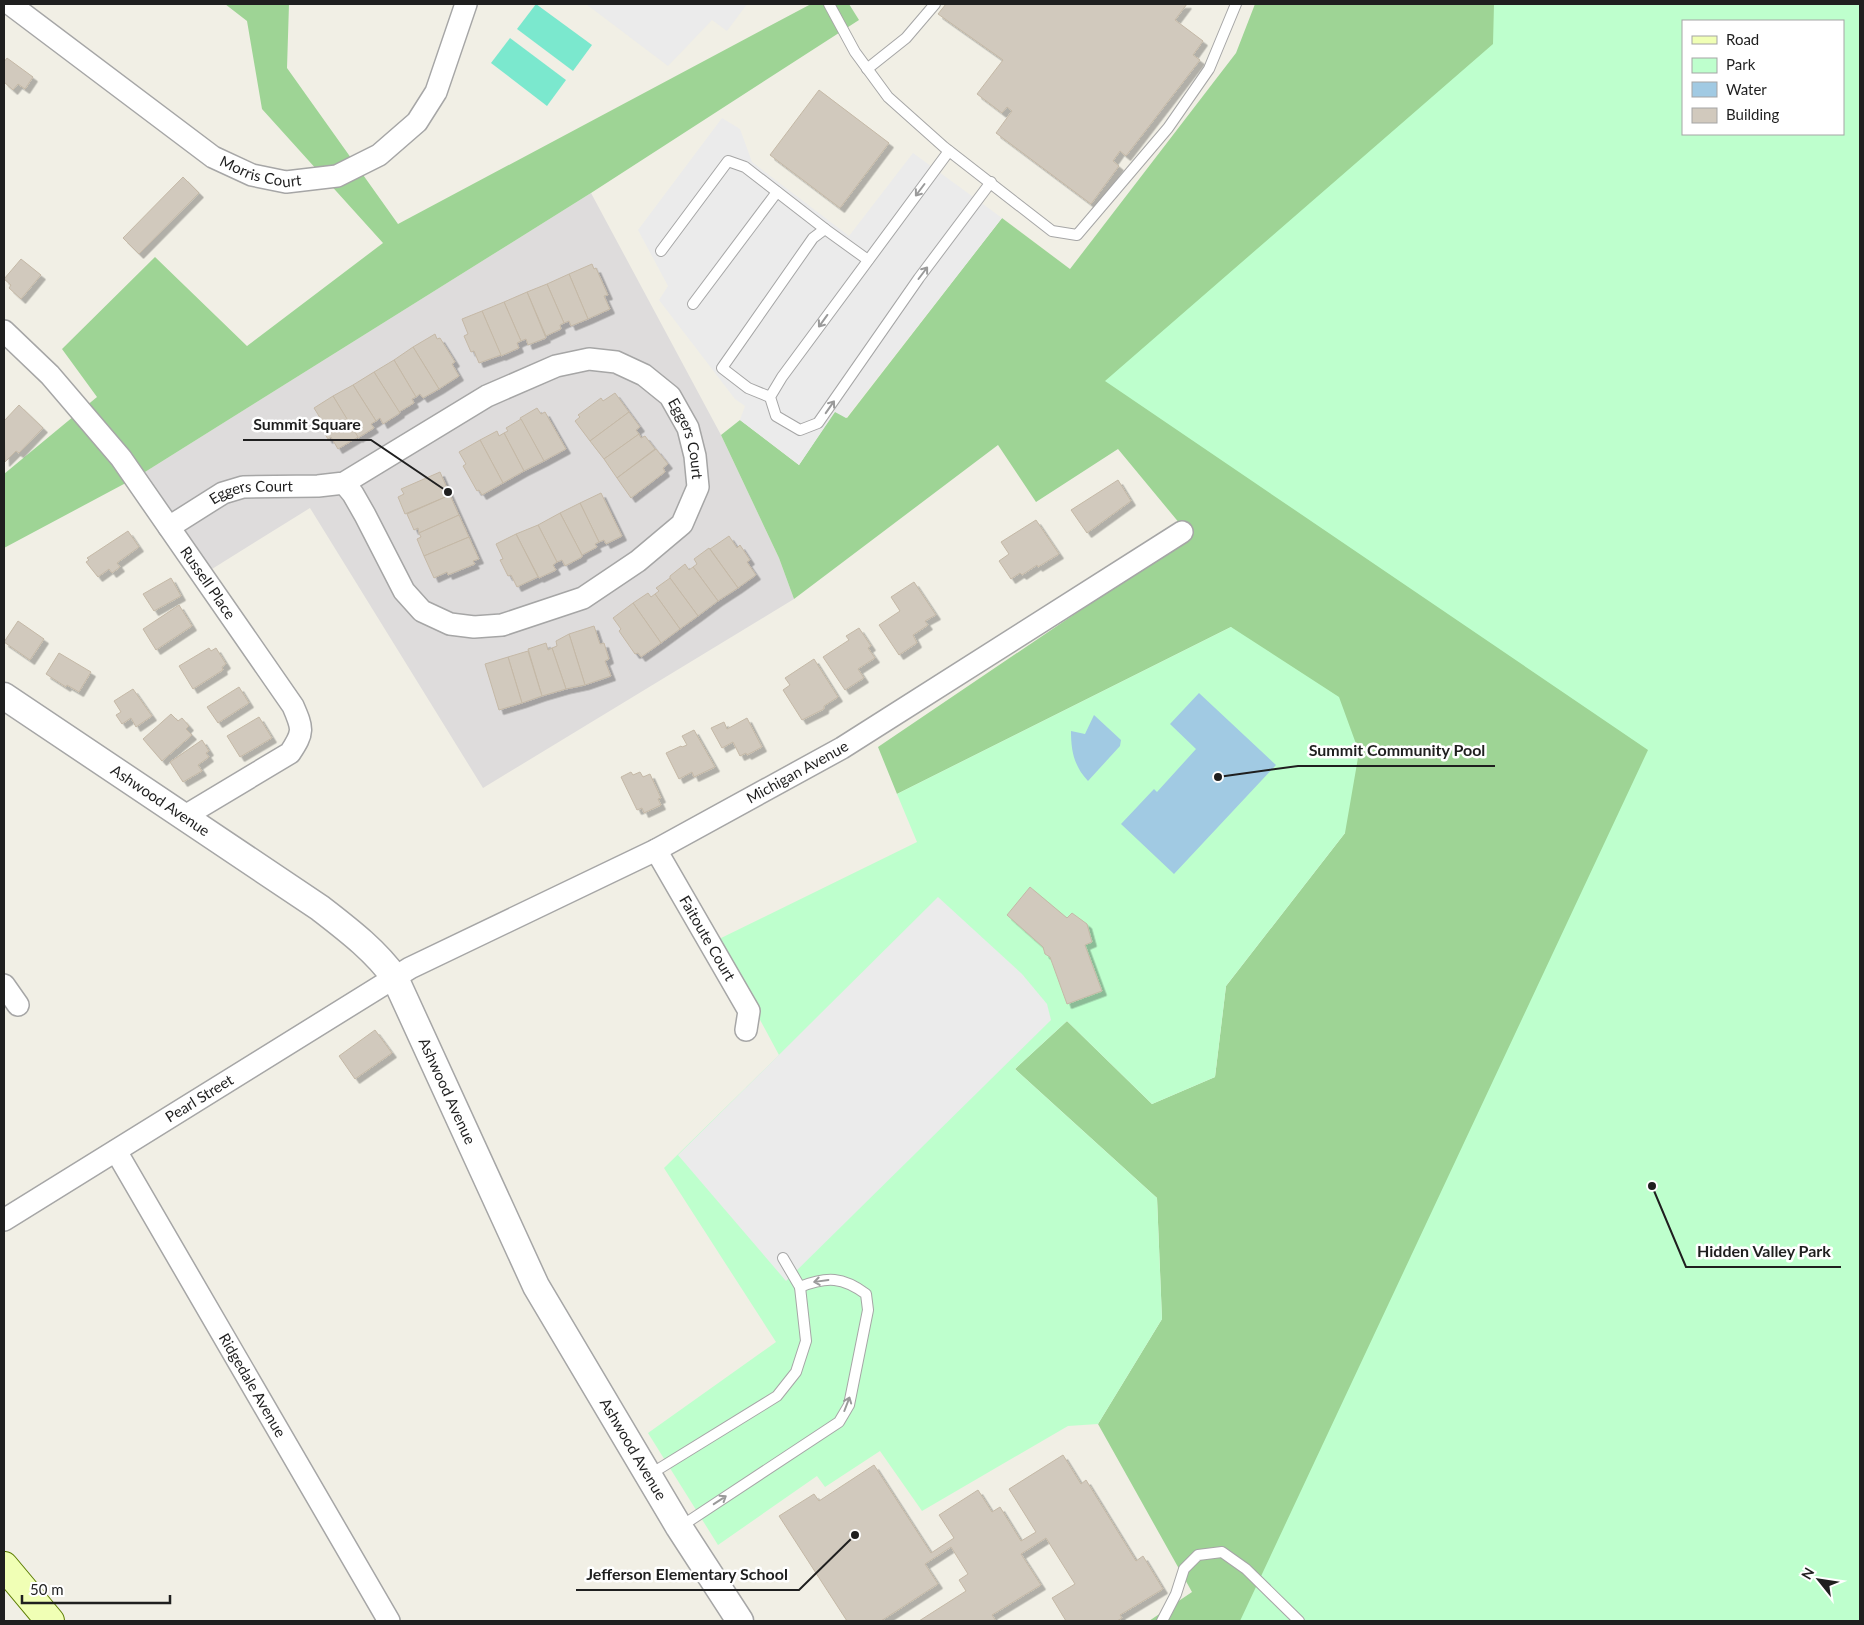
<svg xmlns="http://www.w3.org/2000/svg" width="1864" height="1625" font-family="Lato,sans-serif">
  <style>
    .residential { fill: #dedcdc }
    .forest { fill: #9ed495; fill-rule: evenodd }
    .park { fill: #beffcd; fill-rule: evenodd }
    .pitch { fill: #7be8ce }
    .parking { fill: #ebebeb }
    .water { fill: #a1cae3 }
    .building { fill: #d1c9bd; stroke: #c4b8a6; filter: url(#shadow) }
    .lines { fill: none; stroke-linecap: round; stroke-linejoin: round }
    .service-casing { stroke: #a6a6a6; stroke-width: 12 }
    .minor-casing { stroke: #a6a6a6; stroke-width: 24 }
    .tertiary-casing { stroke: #a6a6a6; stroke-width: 29 }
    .secondary-casing { stroke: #5c7d00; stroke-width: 30 }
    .service { stroke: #fff; stroke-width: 10 }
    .minor { stroke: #fff; stroke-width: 21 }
    .tertiary { stroke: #fff; stroke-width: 26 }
    .secondary { stroke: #f0ffb5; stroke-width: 28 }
    .oneway { stroke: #9a9a9a }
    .labels { text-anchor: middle; stroke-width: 5; stroke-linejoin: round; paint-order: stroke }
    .street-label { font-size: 15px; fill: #1f1f1f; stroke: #fff }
    .leader { fill: none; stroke: #1f1f1f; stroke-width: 2 }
    .callout-dot { fill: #1f1f1f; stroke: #fff; stroke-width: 2 }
    .callout-label { font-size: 16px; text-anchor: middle; font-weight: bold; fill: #1f1f1f; stroke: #fff; stroke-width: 5; stroke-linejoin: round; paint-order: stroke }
  </style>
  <defs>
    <filter id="shadow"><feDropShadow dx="4.5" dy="4.5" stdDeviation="0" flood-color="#0004"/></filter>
  </defs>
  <rect width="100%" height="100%" fill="#f1efe5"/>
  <path class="residential" d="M591,193L721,435L779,558L794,599L483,788L310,508L204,574L137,477Z"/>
  <g class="forest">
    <path d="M225,4H289L287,68L398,224L811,4H849L859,20L591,193L137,477L4,548V474L97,397L62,349L155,257L247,346L383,243L262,109L247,21Z"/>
    <path d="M1255,4H1860V1621H1149L1192,1592L1098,1424L1162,1319L1157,1198L1015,1069L1067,1021L1152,1104L1215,1077L1226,986L1345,833L1231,627L897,794L878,747L1190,536L1118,449L1036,502L998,445L794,599L779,558L721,435L740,420L799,465L835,411L847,418L1002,218L1070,269L1236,53ZM1683,21H1843V134H1683Z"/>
  </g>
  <g class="park">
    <path d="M1494,4H1860V1621H1240L1648,750L1105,381L1493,44ZM1683,21H1843V134H1683Z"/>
    <path d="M1231,627L1339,697L1359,752L1345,833L1226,986L1215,1077L1152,1104L1067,1021L1015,1069L1157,1198L1162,1319L1098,1424L1068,1426L922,1511L880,1451L825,1487L817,1476L718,1545L648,1433L776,1342L664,1168L779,1055L717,940L917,842L897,794Z"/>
  </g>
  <g class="pitch">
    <path d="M536,4L592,45L573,71L517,29Z"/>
    <path d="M510,38L566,80L547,106L491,63Z"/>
  </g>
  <g class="parking">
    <path d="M586,4H747L727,31L712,20L668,66Z"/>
    <path d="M722,118L740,129L752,162L849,236L913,153L1002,218L846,418L835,412L799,465L740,420L745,406L735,399L659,300L668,286L638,230Z"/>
    <path d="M938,897L1022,974L1047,1004L1051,1020L786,1281L678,1155Z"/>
  </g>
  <g class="water">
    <path d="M1199,693L1276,765L1174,874L1121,824L1154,789L1157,792L1196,749L1170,724Z"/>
    <path d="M1094,715L1121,740L1120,746L1088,781C1074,766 1071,751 1071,731L1085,734Z"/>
  </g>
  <g class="building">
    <path d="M946,4H1187L1175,20L1203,41L1193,55L1200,60L1126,156L1120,151L1113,161L1119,166L1091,204L996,133L1012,111L1007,107L1002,113L977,94L1003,60L938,14Z"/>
    <path d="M7,58L33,77L25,89L18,84L13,90L4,82V62Z"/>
    <path d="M819,90L889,143L840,208L770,155Z"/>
    <path d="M183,177L199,193L139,254L123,238Z"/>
    <path d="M21,259L41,275L21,299L9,288L11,285L4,279Z"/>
    <path d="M592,264L594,269L596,268L608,295L604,296L610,309L588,319L569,274Z"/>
    <path d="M569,274L588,319L571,326L569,321L564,323L547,284Z"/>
    <path d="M547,284L564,323L560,325L561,329L546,336L527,292Z"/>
    <path d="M527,292L546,338L528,345L526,339L521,341L504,302Z"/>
    <path d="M504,302L521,341L517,343L519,348L501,356L482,311Z"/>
    <path d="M482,311L501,355L479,363L474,351L471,352L464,336L468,334L462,319Z"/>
    <path d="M435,334L437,339L440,338L455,362L452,364L459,376L439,389L413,347Z"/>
    <path d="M413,347L439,389L423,398L420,394L416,397L394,360Z"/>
    <path d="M394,360L416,397L412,399L414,403L399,412L374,372Z"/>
    <path d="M374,372L400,413L383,424L380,418L376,421L353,385Z"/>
    <path d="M353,385L376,421L371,424L374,428L358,438L333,396Z"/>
    <path d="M615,393L629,412L590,441L575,421L580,417L578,415L601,398L603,401Z"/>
    <path d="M333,396L358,437L338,449L331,437L328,439L318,423L322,421L314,408Z"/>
    <path d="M19,405L43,428L19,453L16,451L5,462L4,421Z"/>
    <path d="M537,408L541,414L545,412L566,449L544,461L520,418Z"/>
    <path d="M629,412L640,427L636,430L639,434L604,459L590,441Z"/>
    <path d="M521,419L544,461L524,471L504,433L508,431L506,428Z"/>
    <path d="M497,431L499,436L504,433L524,471L503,483L480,440Z"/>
    <path d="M639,434L641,438L645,436L655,449L617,478L604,459Z"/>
    <path d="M480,440L503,483L482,495L479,490L477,491L463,466L466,464L459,452Z"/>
    <path d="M656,449L668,464L663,468L665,472L631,498L617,478Z"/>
    <path d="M440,472L450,495L405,514L398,497L404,494L401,489Z"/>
    <path d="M1118,480L1131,501L1087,533L1071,510Z"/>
    <path d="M601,493L622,536L606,544L604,540L599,542L580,503Z"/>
    <path d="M450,495L459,515L419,533L418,528L414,530L407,514Z"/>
    <path d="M580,503L599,542L595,544L597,547L582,555L560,513Z"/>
    <path d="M560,513L582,555V557L565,566L562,560L557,562L538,525Z"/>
    <path d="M459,515L469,537L424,556L417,539L421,537L419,533Z"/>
    <path d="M1036,520L1059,554L1038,567L1037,565L1022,575L1020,573L1011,579L999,561L1009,554L1001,542Z"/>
    <path d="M538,525L557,562L553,565L556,570L539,578L516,534Z"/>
    <path d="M128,531L139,547L117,563L120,567L112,573L109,569L98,577L86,562L89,560L87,558Z"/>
    <path d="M516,534L538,577L517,587L511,575L508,576L500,560L503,559L496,544Z"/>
    <path d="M729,536L737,548L740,545L750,560L747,562L756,575L738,588L710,549Z"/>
    <path d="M469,537L479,559L473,561L475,564L448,575L447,572L434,578L424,556Z"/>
    <path d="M709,548L738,588L718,601L693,567L697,564L694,559Z"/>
    <path d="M685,564L689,570L693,567L718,601L698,616L670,578V576Z"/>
    <path d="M171,578L181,596L154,611L143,594Z"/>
    <path d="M670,578L698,616L680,629L655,594L659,591L656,588Z"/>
    <path d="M914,582L936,615L925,621L928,625L913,635L917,643L899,655L879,625L900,611L891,597Z"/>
    <path d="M648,593L651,597L655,594L680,629L661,643L633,603Z"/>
    <path d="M633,603L661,643L641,657L638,653L635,654L619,631L621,629L613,618Z"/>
    <path d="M179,605L192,626L156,650L143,629Z"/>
    <path d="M18,621L44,639L30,660L4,642Z"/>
    <path d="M594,626L600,644L604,643L609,659L605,661L611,676L585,685L569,634Z"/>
    <path d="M859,628L871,646L868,648L875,658L858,669L864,678L845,690L823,657L849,640L846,636Z"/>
    <path d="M569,634L585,685L566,689L552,648L557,646L556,641Z"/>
    <path d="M546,643L548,650L552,648L566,689L542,696L528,649Z"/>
    <path d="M209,648L211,651L216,648L226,664L222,667L223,670L193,689L179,666Z"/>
    <path d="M528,651L542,696L522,703L508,657Z"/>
    <path d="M59,653L91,672L79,692L67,685L66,687L46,674Z"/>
    <path d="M508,657L522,703L499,710L485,664Z"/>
    <path d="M814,659L838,697L824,706V709L802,720L783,690L790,685L785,678Z"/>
    <path d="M239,687L249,703L218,723L207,707Z"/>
    <path d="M133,689L152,716L136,727L131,718L122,724L116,715L121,712L114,701Z"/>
    <path d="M171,714L178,721L182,718L189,726L186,729L192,735L162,761L143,739Z"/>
    <path d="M259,717L272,738L240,757L227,736Z"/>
    <path d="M747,718L762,747L747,755L746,753L740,756L733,742L722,748L711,728L724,722L727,729Z"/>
    <path d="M694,730L715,767L694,777L692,772L679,779L666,753L681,746L682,747L687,745L682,736Z"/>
    <path d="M202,740L209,751L206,753L209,757L198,765L202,771L183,782L170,762Z"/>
    <path d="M631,772L633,775L640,772L643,777L650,774L661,798L658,799L661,805L644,813L642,808L637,810L621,777Z"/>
    <path d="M1030,887L1067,918L1072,913L1087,924L1092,942L1085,945L1102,991L1067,1004L1050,957L1045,954L1043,947L1007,915Z"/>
    <path d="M375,1030L392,1053L355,1079L339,1056Z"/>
    <path d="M1063,1455L1081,1484L1086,1480L1136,1561L1143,1556L1163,1589L1120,1615L1122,1618L1117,1621H1066L1052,1598L1075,1584L1046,1538L1021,1554L1041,1585L992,1615L996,1621H919L966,1591L959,1580L968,1574L951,1547L925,1564L938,1584L881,1621H847L779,1516L814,1494L819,1501L874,1465L931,1553L954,1538L939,1515L978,1490L992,1512L1000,1507L1021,1541L1036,1532L1009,1489Z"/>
  </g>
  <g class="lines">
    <defs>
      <g id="service">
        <path d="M829,4L855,52L888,97L944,147L1052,231L1077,235L1168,128L1209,69L1236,4"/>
        <path d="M867,69L906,38L935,4"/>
        <path d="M949,151L782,377L770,397L776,416L800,430L818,423L919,278L991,182"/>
        <path d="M661,251L728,161L745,167L825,229"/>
        <path d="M693,304L777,192"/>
        <path d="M770,397L748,388L722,368L813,238L825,229L868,260"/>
        <path d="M649,1475L777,1396L796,1372L806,1341L800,1287L783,1258"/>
        <path d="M680,1527L839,1422L849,1405L868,1310L866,1294C843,1277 827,1276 800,1287"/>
        <path d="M1162,1621L1176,1594L1184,1569L1198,1555L1222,1552L1246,1569L1299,1621"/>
      </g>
      <g id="minor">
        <path id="s1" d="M10,4L213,157L252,175L286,182L337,176L379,155L417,122L436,92L466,4"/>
        <path id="s2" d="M4,331L50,375L121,458L293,706C303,729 304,732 290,753L185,816"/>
        <path id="s3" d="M169,527L223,493L243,487L318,486L344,483L487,396L556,366L589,359L616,362L644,375L670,396L688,428L695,456L698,487L682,524L638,561L583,598L502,625L474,627L450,624L422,611L404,591L365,515L353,494L344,483"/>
        <path id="s4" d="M656,850L749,1011L746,1030"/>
        <path d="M4,985L18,1005"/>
        <path id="s5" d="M116,1151L389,1621"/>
        <path id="s6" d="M4,1220L410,968L656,850L842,748L1182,532"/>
      </g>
      <g id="tertiary">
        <path id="s7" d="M4,696L320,908C347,929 375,950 395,978L536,1286L679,1527L740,1621"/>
      </g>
      <path id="secondary" d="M4,1566L50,1621"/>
    </defs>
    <use href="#service" class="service-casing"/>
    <use href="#minor" class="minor-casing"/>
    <use href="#tertiary" class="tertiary-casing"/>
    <use href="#secondary" class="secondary-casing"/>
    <use href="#service" class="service"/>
    <use href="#minor" class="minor"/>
    <use href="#tertiary" class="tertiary"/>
    <use href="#secondary" class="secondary"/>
  </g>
  <defs><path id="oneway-shaft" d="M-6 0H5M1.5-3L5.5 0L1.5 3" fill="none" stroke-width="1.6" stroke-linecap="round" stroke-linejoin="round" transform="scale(1.25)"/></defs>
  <g class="oneway">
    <use href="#oneway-shaft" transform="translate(920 190) rotate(127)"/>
    <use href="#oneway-shaft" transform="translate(923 273) rotate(-53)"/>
    <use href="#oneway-shaft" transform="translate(823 321) rotate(126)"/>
    <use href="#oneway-shaft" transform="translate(830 407) rotate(-55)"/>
    <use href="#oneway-shaft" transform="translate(821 1281) rotate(172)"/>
    <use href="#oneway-shaft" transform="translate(847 1404) rotate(-69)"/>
    <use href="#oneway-shaft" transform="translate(720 1500) rotate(-33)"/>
  </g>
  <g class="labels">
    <g class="street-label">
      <text dy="5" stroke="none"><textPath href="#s1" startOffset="305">Morris Court</textPath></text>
      <text dy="5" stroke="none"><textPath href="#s3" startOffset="600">Eggers Court</textPath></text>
      <text dy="5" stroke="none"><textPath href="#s3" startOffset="92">Eggers Court</textPath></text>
      <text dy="5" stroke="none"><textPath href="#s2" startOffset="325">Russell Place</textPath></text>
      <text dy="5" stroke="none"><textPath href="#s6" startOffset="912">Michigan Avenue</textPath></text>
      <text dy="5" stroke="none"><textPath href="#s7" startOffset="188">Ashwood Avenue</textPath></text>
      <text dy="5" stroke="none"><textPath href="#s4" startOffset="102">Faitoute Court</textPath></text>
      <text dy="5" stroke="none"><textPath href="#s7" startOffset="608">Ashwood Avenue</textPath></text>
      <text dy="5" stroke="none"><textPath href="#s6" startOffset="230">Pearl Street</textPath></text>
      <text dy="5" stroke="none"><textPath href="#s5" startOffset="271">Ridgedale Avenue</textPath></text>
      <text dy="5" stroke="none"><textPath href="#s7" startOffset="1012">Ashwood Avenue</textPath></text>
    </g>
  </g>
  <path class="leader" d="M448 492L371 440H243M1218 777L1298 766H1495M1652 1186L1686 1267H1841M855 1535L799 1590H576"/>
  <g class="callout-dot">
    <circle cx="448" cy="492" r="5"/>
    <circle cx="1218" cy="777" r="5"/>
    <circle cx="1652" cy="1186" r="5"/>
    <circle cx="855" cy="1535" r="5"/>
  </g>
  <g class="callout-label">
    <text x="307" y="430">Summit Square</text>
    <text x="1397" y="756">Summit Community Pool</text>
    <text x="1764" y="1257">Hidden Valley Park</text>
    <text x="687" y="1580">Jefferson Elementary School</text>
  </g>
  <rect width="1864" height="1625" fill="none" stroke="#1f1f1f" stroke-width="10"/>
  <rect x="1682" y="20" width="162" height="115" fill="#ffffff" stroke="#a5a5a5"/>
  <rect x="1692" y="36" width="25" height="8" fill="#f0ffb5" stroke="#a5a5a5"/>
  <text x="1726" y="45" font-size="15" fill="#1f1f1f">Road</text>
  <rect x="1692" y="58" width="25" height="15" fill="#beffcd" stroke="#a5a5a5"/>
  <text x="1726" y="70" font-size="15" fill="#1f1f1f">Park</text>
  <rect x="1692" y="82" width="25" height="15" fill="#a1cae3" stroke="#a5a5a5"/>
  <text x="1726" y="95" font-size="15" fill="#1f1f1f">Water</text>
  <rect x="1692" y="108" width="25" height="15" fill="#d1c9bd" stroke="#a5a5a5"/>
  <text x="1726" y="120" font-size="15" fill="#1f1f1f">Building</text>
  <g transform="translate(1819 1580) rotate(300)" stroke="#ffffff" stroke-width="4" paint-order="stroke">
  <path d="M0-4L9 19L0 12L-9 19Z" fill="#1f1f1f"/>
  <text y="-8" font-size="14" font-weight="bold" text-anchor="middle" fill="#1f1f1f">N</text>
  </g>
  <path d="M22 1595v8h148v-8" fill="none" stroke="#1f1f1f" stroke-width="2.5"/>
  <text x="30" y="1595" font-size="15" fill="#1f1f1f" stroke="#ffffff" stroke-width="4" paint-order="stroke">50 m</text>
</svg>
